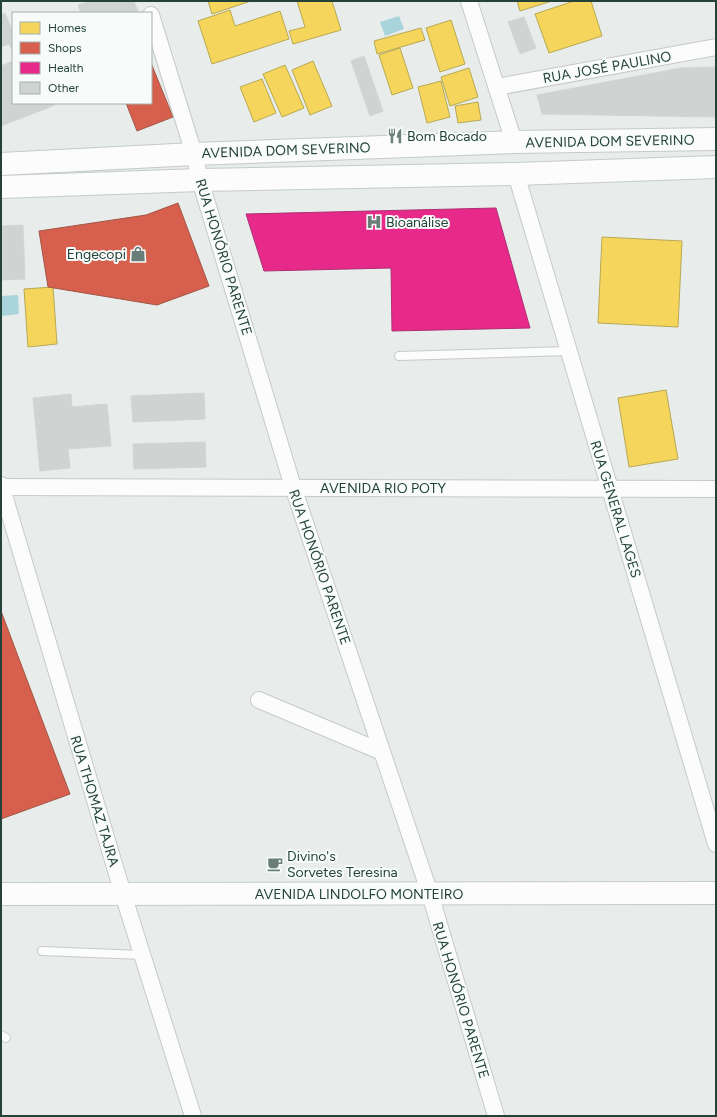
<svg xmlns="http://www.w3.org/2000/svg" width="717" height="1117" font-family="Figtree,sans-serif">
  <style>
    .water { fill: #a9d4db }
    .homes { fill: #f6d55c; stroke: #b7a952 }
    .shops { fill: #d6604d; stroke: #a15747 }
    .health { fill: #e7298a; stroke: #ac3072 }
    .building { fill: #cfd4d2; stroke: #d1d6d4 }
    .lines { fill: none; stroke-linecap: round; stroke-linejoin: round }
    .lane-casing { stroke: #c5cac8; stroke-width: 10 }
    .street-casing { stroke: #c5cac8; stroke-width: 18 }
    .secondary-casing { stroke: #c3cbc8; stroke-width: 24 }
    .lane { stroke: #fcfcfc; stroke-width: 8 }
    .street { stroke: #fcfcfc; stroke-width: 16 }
    .secondary { stroke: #fcfcfc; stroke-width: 22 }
    .labels { text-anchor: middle; stroke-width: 4; stroke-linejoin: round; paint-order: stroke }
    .street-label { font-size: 14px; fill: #24423a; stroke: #f7fbf9 }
    .poi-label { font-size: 14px; fill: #24423a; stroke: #f7fbf9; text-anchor: start }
  </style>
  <rect width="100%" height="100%" fill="#e8edeb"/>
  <g class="water">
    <path d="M399,16L404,29L385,36L380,22Z"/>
    <path d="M18,295L19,314L1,316V296Z"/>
  </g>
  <g class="homes">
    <path d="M208,1H251L212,14Z"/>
    <path d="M297,1H332L341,30L293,44L289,31L305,27Z"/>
    <path d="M517,1H552L520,11Z"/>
    <path d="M574,1H591L602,36L549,53L535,14Z"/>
    <path d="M230,10L235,26L280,11L289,39L212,64L198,21Z"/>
    <path d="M451,20L465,64L440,72L426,28Z"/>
    <path d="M421,28L425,40L377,54L374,41Z"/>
    <path d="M400,48L413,88L392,95L379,55Z"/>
    <path d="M313,61L332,106L310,115L292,70Z"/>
    <path d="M285,65L304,108L282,117L263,74Z"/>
    <path d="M469,68L478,97L450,106L441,77Z"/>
    <path d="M262,79L276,113L254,122L240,87Z"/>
    <path d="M441,81L450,117L427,123L418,87Z"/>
    <path d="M478,102L481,120L458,123L455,106Z"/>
    <path d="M602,237L682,241L678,327L598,323Z"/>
    <path d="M53,287L57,344L28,347L24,289Z"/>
    <path d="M666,390L678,459L629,467L618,398Z"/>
  </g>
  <g class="shops">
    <path d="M151,63L173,117L137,131L126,103H151Z"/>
    <path d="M178,203L209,286L157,305L48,287L39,231L146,215Z"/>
    <path d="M1,611L70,794L1,819Z"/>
  </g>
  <path class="health" d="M496,208L530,328L392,331L391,268L264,271L246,214Z"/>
  <g class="building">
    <path d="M91,1H134L138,12L133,13H81L78,5Z"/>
    <path d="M5,13L13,33V52L9,44L1,47V15Z"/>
    <path d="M524,17L536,48L520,54L508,22Z"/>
    <path d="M364,56L383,111L370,116L351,61Z"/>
    <path d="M13,61V103H54L55,105L1,126V66Z"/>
    <path d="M716,67V117L542,114L537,95L681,68Z"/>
    <path d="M23,225L25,279L1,280V226Z"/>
    <path d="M204,393L205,419L133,422L131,396Z"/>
    <path d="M71,394L72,407L107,404L111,446L68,449L70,468L40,471L33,398Z"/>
    <path d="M205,442L206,467L134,469L133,444Z"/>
  </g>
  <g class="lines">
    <defs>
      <g id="lane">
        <path d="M399,356L569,351"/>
        <path d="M42,951L142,955"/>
        <path d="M1,1035L6,1038"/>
      </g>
      <g id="street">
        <path d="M469,1L514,142"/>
        <path d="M151,15L194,154L200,180L293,487L430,894L496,1116"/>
        <path d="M497,87L716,47"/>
        <path d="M516,174L716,844"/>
        <path d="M1,485L123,894L193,1116"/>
        <path d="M1,487L716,489"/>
        <path d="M259,700L382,752"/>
      </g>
      <g id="secondary">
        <path d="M1,164L194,154L514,142L716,139"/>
        <path d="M1,187L200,180L516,174L716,167"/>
        <path d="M1,894L716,893"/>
      </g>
    </defs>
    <use href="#lane" class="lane-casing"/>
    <use href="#street" class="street-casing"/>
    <use href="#secondary" class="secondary-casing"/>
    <use href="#lane" class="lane"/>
    <use href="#street" class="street"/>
    <use href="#secondary" class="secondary"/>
  </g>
  <defs>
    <symbol id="restaurant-bare" viewBox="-9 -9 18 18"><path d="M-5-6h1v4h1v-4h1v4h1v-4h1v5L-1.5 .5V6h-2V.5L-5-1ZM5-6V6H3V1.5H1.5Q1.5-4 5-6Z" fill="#697e78" stroke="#f7fbf9" stroke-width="2.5" paint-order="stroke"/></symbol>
    <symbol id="hospital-bare" viewBox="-9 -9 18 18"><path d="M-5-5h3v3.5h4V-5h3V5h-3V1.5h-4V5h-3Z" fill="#697e78" stroke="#f7fbf9" stroke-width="2.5" paint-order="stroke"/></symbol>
    <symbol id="shop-bare" viewBox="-9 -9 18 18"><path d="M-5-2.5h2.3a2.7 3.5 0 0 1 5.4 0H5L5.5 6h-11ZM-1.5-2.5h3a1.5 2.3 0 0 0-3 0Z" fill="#697e78" stroke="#f7fbf9" stroke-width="2.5" paint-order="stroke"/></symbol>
    <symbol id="cafe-bare" viewBox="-9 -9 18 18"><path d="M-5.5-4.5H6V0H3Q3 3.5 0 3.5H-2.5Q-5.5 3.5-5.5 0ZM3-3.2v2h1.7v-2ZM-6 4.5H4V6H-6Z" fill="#697e78" stroke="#f7fbf9" stroke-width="2.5" paint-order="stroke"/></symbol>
  </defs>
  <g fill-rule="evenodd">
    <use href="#restaurant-bare" x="384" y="125" width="22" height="22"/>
    <use href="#hospital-bare" x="363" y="211" width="22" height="22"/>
    <use href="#shop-bare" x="127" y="243" width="22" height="22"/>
    <use href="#cafe-bare" x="264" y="853" width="22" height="22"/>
  </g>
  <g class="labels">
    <g class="street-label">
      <text transform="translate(607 67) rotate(-10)" y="5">RUA JOSÉ PAULINO</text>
      <text transform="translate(610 141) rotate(-1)" y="5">AVENIDA DOM SEVERINO</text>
      <text transform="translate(286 150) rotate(-2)" y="5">AVENIDA DOM SEVERINO</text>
      <text transform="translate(224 257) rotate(73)" y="5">RUA HONÓRIO PARENTE</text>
      <text x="383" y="493">AVENIDA RIO POTY</text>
      <text transform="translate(616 509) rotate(73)" y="5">RUA GENERAL LAGES</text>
      <text transform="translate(320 567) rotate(71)" y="5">RUA HONÓRIO PARENTE</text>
      <text transform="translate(95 801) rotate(73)" y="5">RUA THOMAZ TAJRA</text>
      <text x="359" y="899">AVENIDA LINDOLFO MONTEIRO</text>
      <text transform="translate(461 1000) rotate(73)" y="5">RUA HONÓRIO PARENTE</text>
    </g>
    <g class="poi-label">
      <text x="407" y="141">Bom Bocado</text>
      <text x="386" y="227">Bioanálise</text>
      <text x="126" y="259" text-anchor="end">Engecopi</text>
      <text x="287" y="861">Divino's<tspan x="287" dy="16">Sorvetes Teresina</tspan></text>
    </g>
  </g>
  <rect width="717" height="1117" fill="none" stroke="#24423a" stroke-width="4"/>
  <rect x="12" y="12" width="140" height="92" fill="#f7fbf9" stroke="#a3b1ad"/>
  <rect x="20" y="22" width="20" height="12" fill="#f6d55c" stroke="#a3b1ad"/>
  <text x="48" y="32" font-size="12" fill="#24423a">Homes</text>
  <rect x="20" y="42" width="20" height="12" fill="#d6604d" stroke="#a3b1ad"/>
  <text x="48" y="52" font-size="12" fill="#24423a">Shops</text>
  <rect x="20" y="62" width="20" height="12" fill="#e7298a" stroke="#a3b1ad"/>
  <text x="48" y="72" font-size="12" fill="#24423a">Health</text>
  <rect x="20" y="82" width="20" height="12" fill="#cfd4d2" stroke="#a3b1ad"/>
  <text x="48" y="92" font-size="12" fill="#24423a">Other</text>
</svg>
